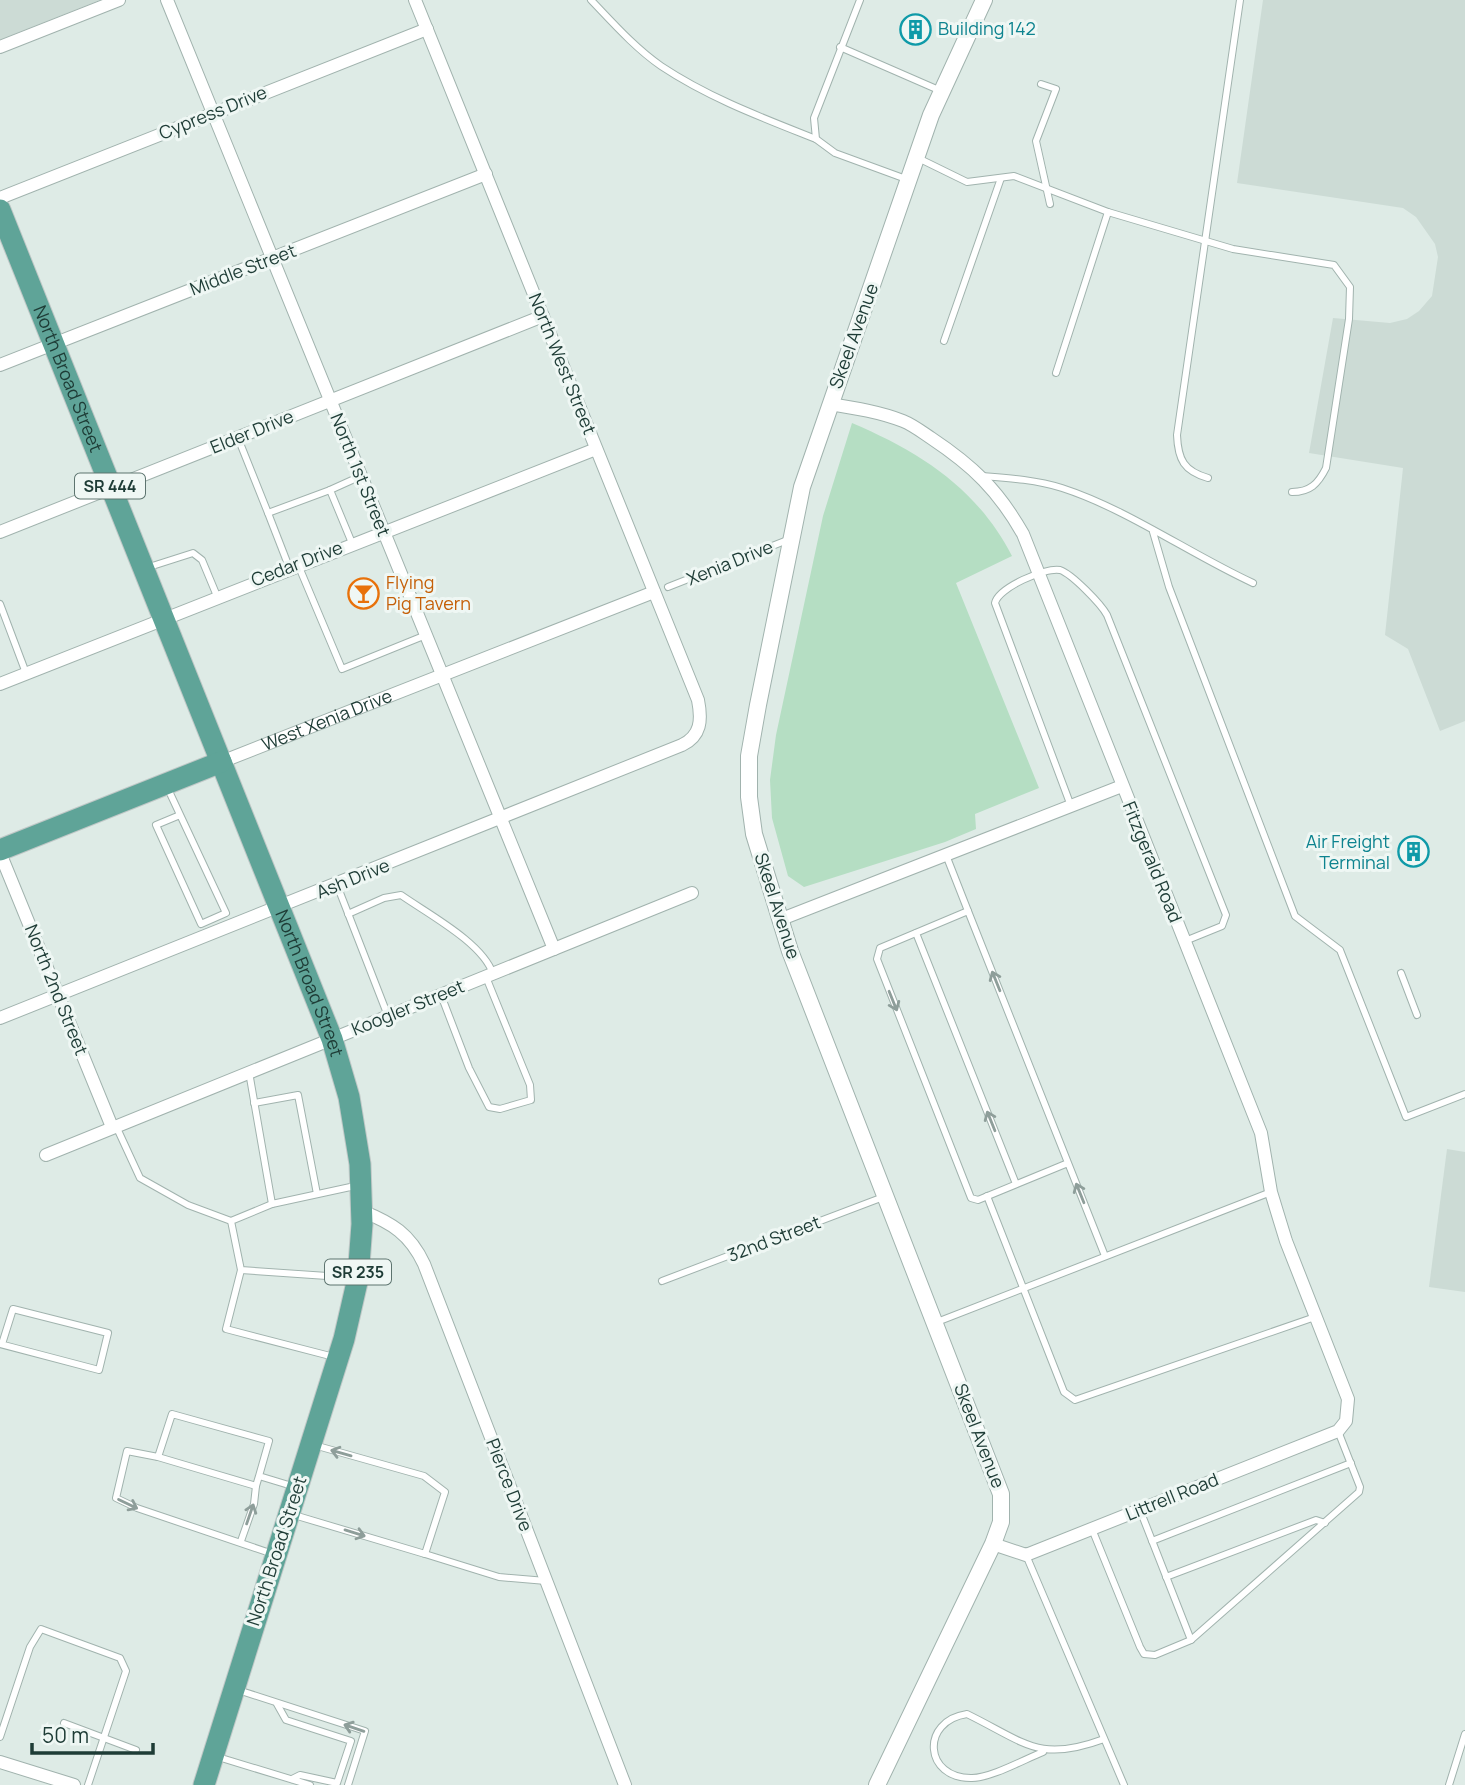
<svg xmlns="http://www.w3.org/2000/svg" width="1465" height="1785" font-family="Manrope,sans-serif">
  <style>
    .built { fill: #ccdbd5 }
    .green { fill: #b5dec3 }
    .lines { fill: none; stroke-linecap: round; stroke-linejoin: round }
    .service-casing { stroke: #a1b3ae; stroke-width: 8 }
    .minor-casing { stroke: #a1b3ae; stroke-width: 14 }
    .tertiary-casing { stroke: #a1b3ae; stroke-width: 18 }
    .primary-casing { stroke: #c0c8c7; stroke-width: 23 }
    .service { stroke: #fff; stroke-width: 6 }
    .minor { stroke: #fff; stroke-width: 12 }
    .tertiary { stroke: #fff; stroke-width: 16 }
    .primary { stroke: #5fa498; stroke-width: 21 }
    .oneway { stroke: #8e9e9a }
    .labels { text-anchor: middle; stroke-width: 6; stroke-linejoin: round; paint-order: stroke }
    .shield { fill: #eff7f4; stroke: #5d746f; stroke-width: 2 }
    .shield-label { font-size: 16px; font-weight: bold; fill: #1e3c36 }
    .culture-label { font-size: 18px; fill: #0d838f; stroke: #eff7f4; text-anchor: start }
    .street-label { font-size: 18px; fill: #1e3c36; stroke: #eff7f4 }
    .food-label { font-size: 18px; fill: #c56008; stroke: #eff7f4; text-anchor: start }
  </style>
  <rect width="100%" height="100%" fill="#deebe6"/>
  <g class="built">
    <path d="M0,0H100L0,40Z"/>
    <path d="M1263,0H1465V721L1440,731L1408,649L1385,635L1403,468L1309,453L1333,318L1390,323L1407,319L1419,311L1432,296L1438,257L1435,244L1416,217L1403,208L1237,183Z"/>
    <path d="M1447,1149L1465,1152V1292L1429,1287Z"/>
  </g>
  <path class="green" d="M852,423C920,452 977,488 1012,556L956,583L1039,788L975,814L976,829L945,842L804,887L788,876L772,818L770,780L776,735L823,516Z"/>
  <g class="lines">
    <defs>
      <g id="service">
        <path d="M591,0C613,23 635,48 661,66C709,98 763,118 816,139"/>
        <path d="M860,0L814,118L816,139L835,153L906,179"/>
        <path d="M840,47L941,91"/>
        <path d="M1041,84L1056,89L1036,141L1050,204"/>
        <path d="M918,158L967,182L1014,176L1108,212L1233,249L1334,265L1350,287L1349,319L1326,468C1318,484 1310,492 1292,492"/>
        <path d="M944,341L1001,178"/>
        <path d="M1056,373L1108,212"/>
        <path d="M238,438L268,513L330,490"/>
        <path d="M983,476C1009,478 1037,480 1062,488C1127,509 1190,554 1253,583"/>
        <path d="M1208,478C1184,471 1178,460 1177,435L1240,0"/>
        <path d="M268,513L289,567"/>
        <path d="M1153,532L1169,587L1295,916L1340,950L1406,1117L1465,1094"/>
        <path d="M352,543L330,490L361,476"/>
        <path d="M299,567L342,669L426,635"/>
        <path d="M146,568L193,553L202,560L217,596"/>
        <path d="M668,587L790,539"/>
        <path d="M0,604L26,673"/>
        <path d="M168,789L226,913L201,924L156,825L180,815"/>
        <path d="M1071,806L995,603C998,588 1045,567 1060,570C1072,574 1101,604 1107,615L1226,915L1222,926L1185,941"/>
        <path d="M946,855L968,911"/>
        <path d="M337,885L388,1016"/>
        <path d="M348,914L384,898L401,895C428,914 483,943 493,974"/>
        <path d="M916,933L1016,1184"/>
        <path d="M1401,973L1417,1015"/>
        <path d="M441,995L469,1068L489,1107L500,1109L531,1100L530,1085L486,977"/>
        <path d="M249,1072L272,1204L355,1186"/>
        <path d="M254,1103L298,1095L317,1194"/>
        <path d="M116,1126L140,1178L188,1205L231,1221"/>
        <path d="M1068,1163L978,1200L971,1198L877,959L880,948L968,911L1105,1256"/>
        <path d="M987,1196L1064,1392L1075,1400L1315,1317"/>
        <path d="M272,1204L231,1221L241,1270L356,1278"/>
        <path d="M241,1270L226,1329L334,1357"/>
        <path d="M662,1281L886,1196"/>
        <path d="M937,1322L1271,1192"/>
        <path d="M0,1344L99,1370L108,1333L13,1309L2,1344"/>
        <path d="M158,1457L127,1451L116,1498L137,1508L273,1554"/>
        <path d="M259,1476L269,1441L172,1414L158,1457L256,1486L259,1476L292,1486"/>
        <path d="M1140,1510L1191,1640"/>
        <path d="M294,1515L425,1554L445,1492L424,1476L314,1445"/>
        <path d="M1092,1529L1140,1647L1144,1654L1155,1655L1191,1640L1359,1492L1360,1487L1338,1431"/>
        <path d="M241,1541L254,1504L256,1486"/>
        <path d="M1152,1541L1351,1463"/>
        <path d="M425,1554L499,1577L546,1581"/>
        <path d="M1026,1555L1124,1785"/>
        <path d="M1166,1577L1316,1520L1325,1523"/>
        <path d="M238,1690L365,1731L348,1785"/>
        <path d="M277,1704L286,1720L351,1741L337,1783L300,1775L292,1779"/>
        <path d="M64,1723L136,1750"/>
        <path d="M0,1737L30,1647L41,1629L120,1658L126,1671L88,1785"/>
        <path d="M1043,1752C1025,1759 991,1778 972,1778C924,1779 920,1721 967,1714C1026,1743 1039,1763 1104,1739"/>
        <path d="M218,1757L310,1785"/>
        <path d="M1449,1785L1465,1734"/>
      </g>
      <g id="minor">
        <path d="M167,0L554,949"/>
        <path d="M0,47L119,0"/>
        <path d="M0,198L427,29"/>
        <path d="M0,365L486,174"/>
        <path d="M830,404C855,408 880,412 903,421C913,425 922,432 931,438C973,466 998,490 1023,534L1261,1133L1271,1192L1286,1241L1348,1399L1346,1421L1338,1431L1026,1555L993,1544"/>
        <path d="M0,532L543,316"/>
        <path d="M0,684L596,449"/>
        <path id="s1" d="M221,762L654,592"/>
        <path d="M0,853L112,1127"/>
        <path d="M779,920L1122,786"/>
        <path d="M0,1018L682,745C701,736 702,720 698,700L415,0"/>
        <path d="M46,1155L692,893"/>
        <path d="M362,1211C392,1223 410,1234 424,1264L625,1785"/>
        <path d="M0,1762L74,1785"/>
      </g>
      <path id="tertiary" d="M877,1785L993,1544L1001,1522V1494L790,951L754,834L749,797V756L758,705L802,487L931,115L984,0"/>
      <g id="primary">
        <path id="s2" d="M0,210L332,1039L349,1097L360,1164L362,1224L358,1278L344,1339L204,1785"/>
        <path d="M0,850L221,762"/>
      </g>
    </defs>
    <use href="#service" class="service-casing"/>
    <use href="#minor" class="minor-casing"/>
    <use href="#tertiary" class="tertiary-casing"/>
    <use href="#primary" class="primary-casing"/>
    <use href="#service" class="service"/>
    <use href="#minor" class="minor"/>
    <use href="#tertiary" class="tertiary"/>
    <use href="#primary" class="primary"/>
  </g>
  <defs><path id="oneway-shaft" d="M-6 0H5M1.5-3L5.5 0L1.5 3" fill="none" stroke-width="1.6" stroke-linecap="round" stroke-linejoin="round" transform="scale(1.75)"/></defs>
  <g class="oneway">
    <use href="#oneway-shaft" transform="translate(996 981) rotate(-112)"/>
    <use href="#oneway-shaft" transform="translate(893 1001) rotate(68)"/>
    <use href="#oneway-shaft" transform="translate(991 1121) rotate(-112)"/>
    <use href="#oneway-shaft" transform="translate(1080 1193) rotate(-112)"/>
    <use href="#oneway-shaft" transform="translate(341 1453) rotate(-164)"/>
    <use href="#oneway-shaft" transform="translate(128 1504) rotate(26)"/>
    <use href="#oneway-shaft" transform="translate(250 1514) rotate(-71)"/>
    <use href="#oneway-shaft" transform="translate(355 1533) rotate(17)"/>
    <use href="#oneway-shaft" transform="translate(354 1728) rotate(-161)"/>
  </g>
  <defs>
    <symbol id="building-ring" viewBox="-11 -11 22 22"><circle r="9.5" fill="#eff7f4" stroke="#0f9aa8" stroke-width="1.5"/><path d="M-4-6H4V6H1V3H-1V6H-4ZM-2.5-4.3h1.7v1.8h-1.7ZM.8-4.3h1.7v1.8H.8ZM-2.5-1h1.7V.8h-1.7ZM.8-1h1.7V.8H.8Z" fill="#0f9aa8"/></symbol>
    <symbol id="bar-ring" viewBox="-11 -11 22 22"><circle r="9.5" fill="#eff7f4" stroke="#e8710a" stroke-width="1.5"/><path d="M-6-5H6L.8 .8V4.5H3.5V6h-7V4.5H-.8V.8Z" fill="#e8710a"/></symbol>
  </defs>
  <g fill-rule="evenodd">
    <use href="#building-ring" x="898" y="12" width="35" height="35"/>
    <use href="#bar-ring" x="346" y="576" width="35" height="35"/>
    <use href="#building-ring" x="1396" y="834" width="35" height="35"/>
  </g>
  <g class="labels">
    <g class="shield">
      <rect x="75" y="473.5" width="70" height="25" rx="5"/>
      <rect x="325" y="1259.5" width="66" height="25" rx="5"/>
    </g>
    <g class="shield-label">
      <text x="110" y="492">SR 444</text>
      <text x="358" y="1278">SR 235</text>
    </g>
    <g class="culture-label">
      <text x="938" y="35">Building 142</text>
      <text x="1390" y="848" text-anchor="end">Air Freight<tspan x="1390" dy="21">Terminal</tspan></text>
    </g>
    <g class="street-label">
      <text transform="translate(213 113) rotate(-22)" y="6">Cypress Drive</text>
      <text transform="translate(243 270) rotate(-21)" y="6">Middle Street</text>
      <text transform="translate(854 336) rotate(-70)" y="6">Skeel Avenue</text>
      <text transform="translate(562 364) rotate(68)" y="6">North West Street</text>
      <text dy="6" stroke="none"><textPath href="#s2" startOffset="182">North Broad Street</textPath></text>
      <text transform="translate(252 432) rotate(-22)" y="6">Elder Drive</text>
      <text transform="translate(360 475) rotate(68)" y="6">North 1st Street</text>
      <text transform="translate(730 563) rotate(-22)" y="6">Xenia Drive</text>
      <text transform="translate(297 564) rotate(-21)" y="6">Cedar Drive</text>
      <text dy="6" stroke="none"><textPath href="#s1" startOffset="114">West Xenia Drive</textPath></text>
      <text transform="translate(1152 862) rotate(68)" y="6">Fitzgerald Road</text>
      <text transform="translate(353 879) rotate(-22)" y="6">Ash Drive</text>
      <text transform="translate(777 906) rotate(72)" y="6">Skeel Avenue</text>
      <text dy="6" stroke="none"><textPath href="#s2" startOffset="833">North Broad Street</textPath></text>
      <text transform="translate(56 990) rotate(68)" y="6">North 2nd Street</text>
      <text transform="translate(408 1008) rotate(-22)" y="6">Koogler Street</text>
      <text transform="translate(774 1239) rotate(-21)" y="6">32nd Street</text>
      <text transform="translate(979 1436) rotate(69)" y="6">Skeel Avenue</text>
      <text transform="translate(509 1485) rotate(69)" y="6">Pierce Drive</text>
      <text transform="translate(1172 1497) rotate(-22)" y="6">Littrell Road</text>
      <text transform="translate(277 1551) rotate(-72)" y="6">North Broad Street</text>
    </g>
    <g class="food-label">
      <text x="386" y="589">Flying<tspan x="386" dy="21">Pig Tavern</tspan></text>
    </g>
  </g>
  <path d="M32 1743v10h121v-10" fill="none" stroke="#1e3c36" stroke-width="3.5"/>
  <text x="42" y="1743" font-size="21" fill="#1e3c36" stroke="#eff7f4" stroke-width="5" paint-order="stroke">50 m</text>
</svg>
